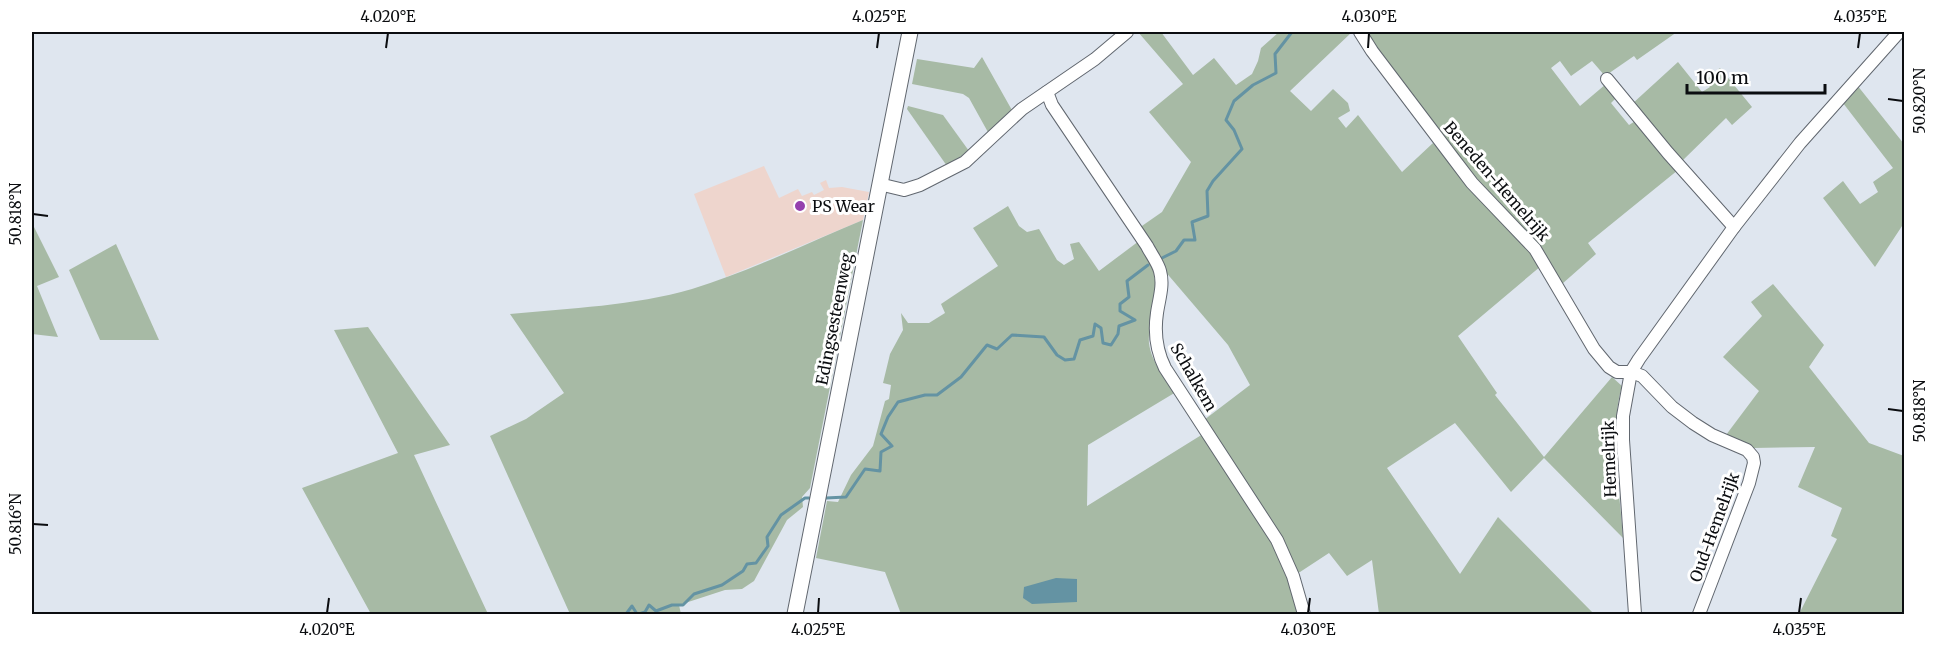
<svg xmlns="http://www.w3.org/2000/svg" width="1936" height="646" font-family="Merriweather,serif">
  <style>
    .commercial { fill: #eed5cd }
    .green { fill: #a7baa5 }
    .water { fill: #6493a3 }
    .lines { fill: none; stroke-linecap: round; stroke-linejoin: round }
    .stream { stroke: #6493a3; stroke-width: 3 }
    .minor-casing { stroke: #61676f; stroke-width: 14 }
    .major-casing { stroke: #61676f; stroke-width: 17 }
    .minor { stroke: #fff; stroke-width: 12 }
    .major { stroke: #fff; stroke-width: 15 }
    .ticks { fill: none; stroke: #0b0d10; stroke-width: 2 }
    .poi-dot { fill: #9540ae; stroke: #fff; stroke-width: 2 }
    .labels { text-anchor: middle; stroke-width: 6; stroke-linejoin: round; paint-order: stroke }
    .street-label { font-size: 16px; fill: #0b0d10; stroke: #fff }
    .poi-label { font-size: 16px; fill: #0b0d10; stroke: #fff; text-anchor: start }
    .neatline { fill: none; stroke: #0b0d10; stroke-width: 2 }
    .ticks-label { font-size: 15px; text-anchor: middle; fill: #0b0d10 }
  </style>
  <rect width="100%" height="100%" fill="#dfe6ef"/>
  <path class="commercial" d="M764,166L779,198L798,189L802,196L812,192L814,195L824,190L820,183L826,180L829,188L842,187L869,192L863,220L726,277L694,194Z"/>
  <g class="green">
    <path d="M1138,32H1161L1193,75L1214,58L1236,85L1252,74L1258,61L1261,48L1279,32H1352L1290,91L1311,111L1333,89L1348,103L1350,111L1338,118L1346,128L1358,115L1402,172L1433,143L1471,188L1528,249L1541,266L1458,336L1497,393L1495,395L1544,457L1612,377L1622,386C1609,428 1620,493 1623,538L1544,458L1511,492L1455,423L1387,468L1460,574L1498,517L1594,614H1379L1372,560L1347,576L1329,553L1300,572L1295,574L1204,420L1250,385L1228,345L1164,270L1139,228L1162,212L1191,162L1149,112L1183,84Z"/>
    <path d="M1366,32H1677L1637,60L1634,56L1605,76L1592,61L1571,76L1560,61L1551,68L1580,106L1606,84L1616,98L1611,103L1629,125L1637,120L1678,170L1588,243L1596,254L1562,284L1468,171L1379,52Z"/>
    <path d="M982,57L1013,112L989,134L969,98L963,94L912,84L917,59L974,68Z"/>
    <path d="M1678,62L1702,92L1710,87L1705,81L1720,68L1752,107L1732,125L1726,118L1681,162L1632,104Z"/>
    <path d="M1857,85L1904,144V223L1875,267L1823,198L1843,181L1860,204L1878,192L1873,182L1893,168L1843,103Z"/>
    <path d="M908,106L943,115L969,151L947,166L907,109Z"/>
    <path d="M1008,206L1019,226L1027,232L1039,229L1057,260L1064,265L1074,259L1070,244L1079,242L1099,271L1139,241C1156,266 1158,282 1153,311C1151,321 1148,333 1149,343C1151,362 1165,377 1176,392L1088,445L1087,506L1203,434L1275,543L1283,563L1298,614H901L885,572L816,558L827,501L838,502L851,475L873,446L885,401L889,399L891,385L883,383L890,354L903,330L901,313L908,323H929L945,313L941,304L998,266L973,228Z"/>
    <path d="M863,220L810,488L802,497L803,507L787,520L754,581L742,589L725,590L679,605L681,614H570L490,436L526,419L564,393L510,314C570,308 634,306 692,289C751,271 807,243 863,220Z"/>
    <path d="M32,223L59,277L37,286L58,337L32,334Z"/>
    <path d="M116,244L159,340H100L69,270Z"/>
    <path d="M1773,284L1824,345L1809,367L1869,443L1904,456V614H1799L1837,539L1831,536L1842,508L1798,487L1815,447L1753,448L1745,446L1726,435L1759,391L1723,357L1762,316L1751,302Z"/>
    <path d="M368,327L450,445L414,455L488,614H371L302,488L398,453L334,330Z"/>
  </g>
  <path class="water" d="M1056,578L1077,579V602L1032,604L1023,598L1024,587Z"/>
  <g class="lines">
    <g class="stream">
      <path d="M1162,258L1176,251L1184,240H1195L1192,222L1208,216L1207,191L1213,181L1242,149L1234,130L1226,120L1234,101L1253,85L1276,73L1275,54L1292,32"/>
      <path d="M826,498L846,497L865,469L880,471L881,452L892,446L881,434L888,417L898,402L925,395H937L961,377L987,345L997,349L1012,335L1044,337L1057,355L1065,360L1074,359L1080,340L1093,336L1095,324L1101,328L1103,343L1111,345L1118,334L1119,326L1135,320L1120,311V304L1129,297L1127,281L1148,265"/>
      <path d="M610,614H613"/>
      <path d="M626,614L632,606L637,614"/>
      <path d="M639,614L645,612L649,605L656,611L672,605H683L694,594L722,585L743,571L747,564L756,563L768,546L767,537L781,515L805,498H809"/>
    </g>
    <defs>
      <g id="minor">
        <path d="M1360,32L1372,51L1453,158L1472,183L1535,249L1594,349L1609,367L1617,372H1631L1642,376L1672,407L1693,423L1712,435L1747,450L1753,457L1754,463L1749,483L1699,614"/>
        <path d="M1607,79L1668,153L1734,227"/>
        <path d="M1047,92L1052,105L1147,246C1151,254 1158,263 1160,271C1164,285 1159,299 1157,313C1154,333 1156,350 1165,368L1277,540L1293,576L1304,614"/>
        <path d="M879,184L904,190L920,185L965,162L1022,109L1095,59L1127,32"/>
        <path d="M1635,614L1623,440V416L1631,372L1639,359L1734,227L1800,143L1899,32"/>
      </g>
      <path id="major" d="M795,614L910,32"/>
    </defs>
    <use href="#minor" class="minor-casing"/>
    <use href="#major" class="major-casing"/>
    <use href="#minor" class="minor"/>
    <use href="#major" class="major"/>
  </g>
  <path class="ticks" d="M386,48L388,33M877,48L879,33M1368,48L1369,33M1858,48L1860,33M1888,99L1903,101M33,214L48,216M1888,409L1903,411M33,524L48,525M327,613L329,598M818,613L819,598M1308,613L1310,598M1799,613L1801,598"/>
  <circle class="poi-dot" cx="800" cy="206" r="6"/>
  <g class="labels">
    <g class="street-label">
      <text transform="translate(1497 181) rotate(49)" y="6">Beneden-Hemelrijk</text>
      <text transform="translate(834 319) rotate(-79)" y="6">Edingsesteenweg</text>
      <text transform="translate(1194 377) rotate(60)" y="6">Schalkem</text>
      <text transform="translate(1609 459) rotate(-92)" y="6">Hemelrijk</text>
      <text transform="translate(1714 527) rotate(-70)" y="6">Oud-Hemelrijk</text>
    </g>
    <g class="poi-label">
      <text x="812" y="212">PS Wear</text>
    </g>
  </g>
  <rect width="1936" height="646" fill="none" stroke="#ffffff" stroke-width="66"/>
  <path d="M1687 84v9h138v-9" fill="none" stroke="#0b0d10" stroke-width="3"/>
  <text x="1696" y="84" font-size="18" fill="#0b0d10" stroke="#ffffff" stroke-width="4.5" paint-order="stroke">100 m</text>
  <rect x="33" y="33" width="1870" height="580" class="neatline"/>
  <g class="ticks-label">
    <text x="388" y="22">4.020°E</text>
    <text x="879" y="22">4.025°E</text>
    <text x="1369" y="22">4.030°E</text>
    <text x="1860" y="22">4.035°E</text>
    <text transform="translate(1920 101) rotate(-90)" y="5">50.820°N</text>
    <text transform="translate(16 214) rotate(-90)" y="5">50.818°N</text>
    <text transform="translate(1920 411) rotate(-90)" y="5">50.818°N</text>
    <text transform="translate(16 524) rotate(-90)" y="5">50.816°N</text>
    <text x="327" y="635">4.020°E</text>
    <text x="818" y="635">4.025°E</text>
    <text x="1308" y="635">4.030°E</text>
    <text x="1799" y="635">4.035°E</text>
  </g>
</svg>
